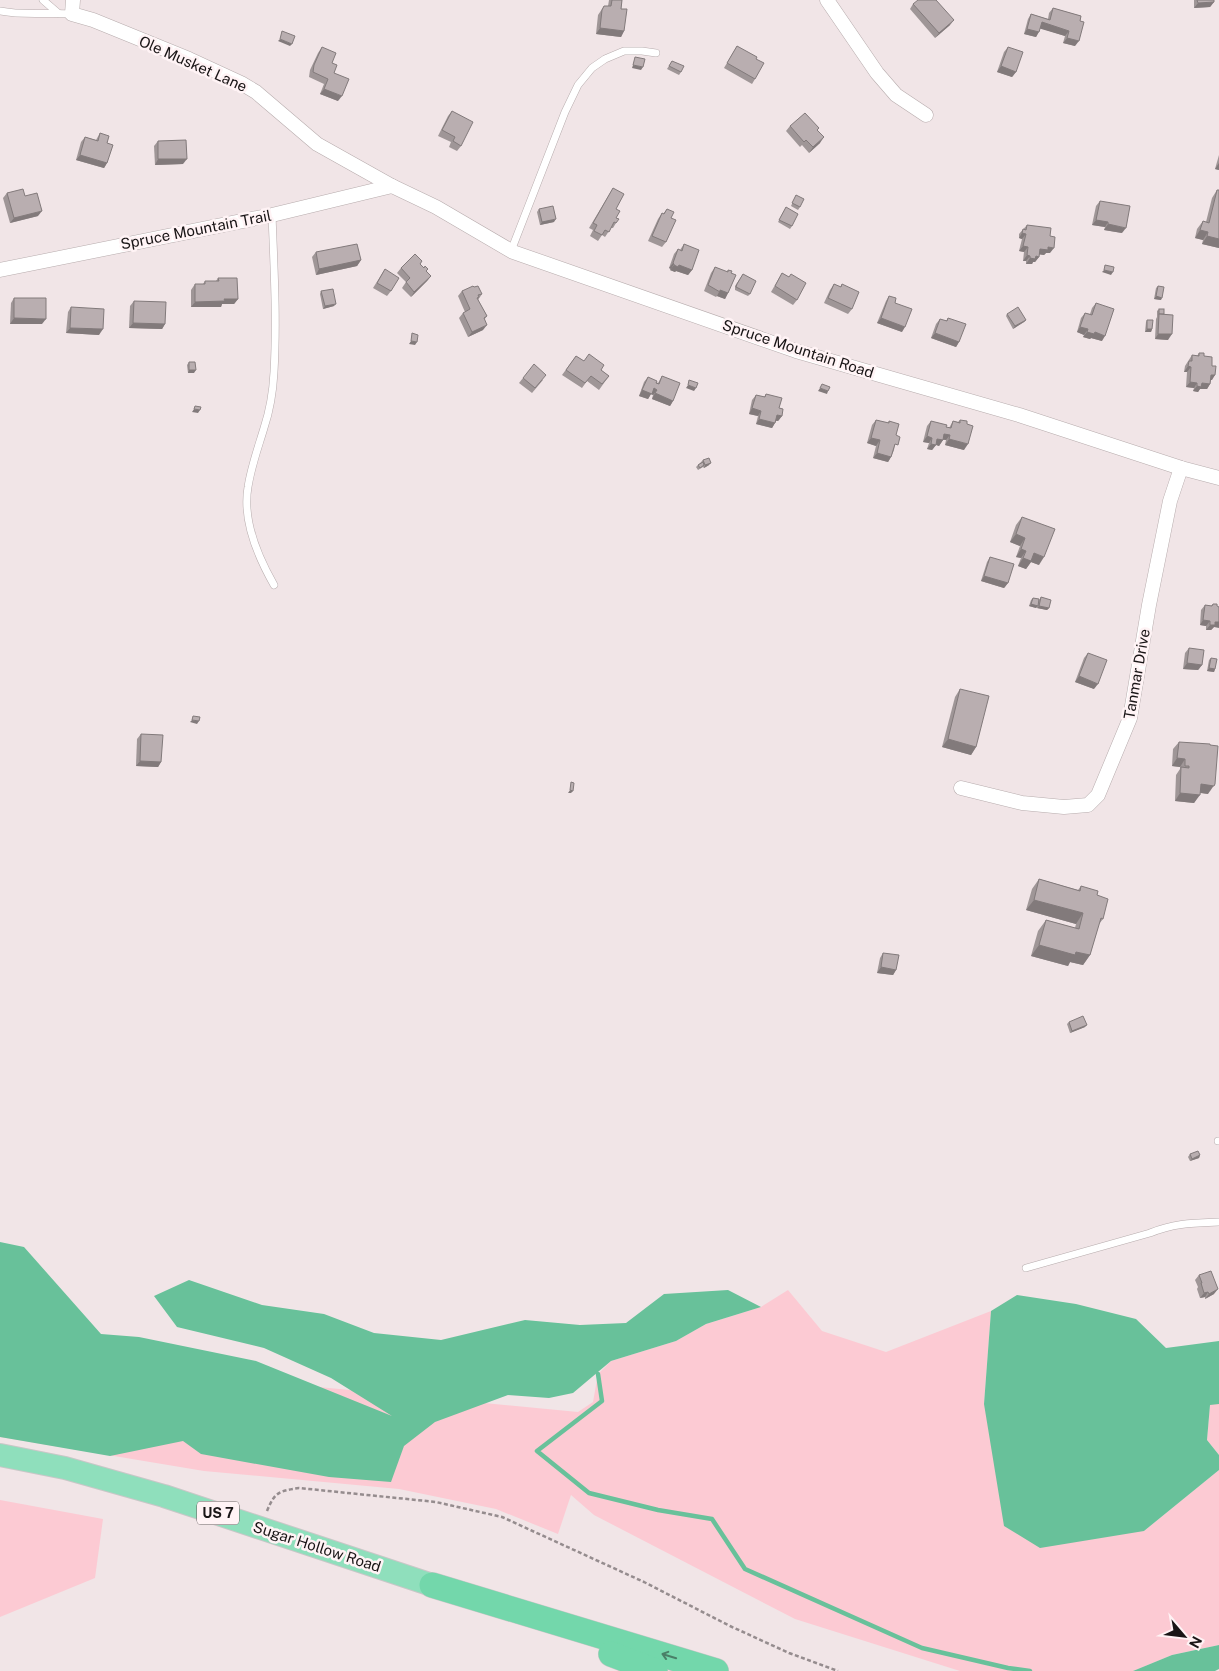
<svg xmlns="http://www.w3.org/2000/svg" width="1219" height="1671" font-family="'Public Sans',sans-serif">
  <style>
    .green { fill: #fccad3 }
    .water { fill: #68c19a }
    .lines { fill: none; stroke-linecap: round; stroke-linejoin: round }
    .stream { stroke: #68c19a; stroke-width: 4.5 }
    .service-casing { stroke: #b7acad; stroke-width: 8 }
    .minor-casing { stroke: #b7acad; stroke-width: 15 }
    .trunk-casing { stroke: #c8c7c7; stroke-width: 24 }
    .motorway-casing { stroke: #c8c7c7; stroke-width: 26 }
    .path { stroke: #958c8e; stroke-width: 2.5; stroke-dasharray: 4 2.5; stroke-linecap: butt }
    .service { stroke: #fff; stroke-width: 7 }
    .minor { stroke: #fff; stroke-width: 14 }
    .trunk { stroke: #8fdfbc; stroke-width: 22 }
    .motorway { stroke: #73d7ab; stroke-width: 25 }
    .wall { fill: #9f9697 }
    .shaded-wall { fill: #827a7b }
    .building { fill: #b9aeb0; stroke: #827a7b }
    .oneway { stroke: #4a8068 }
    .labels { text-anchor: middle; stroke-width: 5; stroke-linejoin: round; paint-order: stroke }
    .shield { fill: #fff3f5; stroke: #5e5859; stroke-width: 1 }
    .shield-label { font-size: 14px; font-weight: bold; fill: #191516 }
    .street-label { font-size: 15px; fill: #191516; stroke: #fff3f5 }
  </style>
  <rect width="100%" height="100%" fill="#f1e5e7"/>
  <g class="green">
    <path d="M0,1290L115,1350L226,1378L578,1412L593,1402L598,1374L611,1361L676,1341L706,1324L761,1307L788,1290L822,1331L886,1352L991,1311L984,1404L1144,1531L1219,1470V1645L1172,1655L1133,1671H960L795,1619L594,1515L571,1495L558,1534L496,1509L399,1489L204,1471L0,1437Z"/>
    <path d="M1210,1404H1219V1455L1207,1440Z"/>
    <path d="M0,1500L103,1519L95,1578L0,1617Z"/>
  </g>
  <g class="water">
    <path d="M0,1242L24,1247L101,1334L139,1337L256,1361L392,1416L331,1378L264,1348L177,1327L154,1296L189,1280L262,1305L324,1314L374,1333L441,1340L525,1320L580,1325L626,1323L664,1294L728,1290L761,1307L706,1324L676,1341L611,1361L573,1393L549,1398L508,1395L435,1422L404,1446L391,1482L329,1477L201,1454L183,1441L110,1456L0,1437Z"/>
    <path d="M1017,1295L1076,1304L1136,1319L1166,1348L1219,1341V1404L1210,1405L1207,1440L1219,1455V1470L1144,1531L1040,1548L1004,1526L984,1404L991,1311Z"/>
    <path d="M1219,1645V1669L1215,1671H1133L1172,1655Z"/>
  </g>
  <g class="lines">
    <path class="stream" d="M598,1374L602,1401L537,1451L589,1493L658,1510L712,1519L745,1569L922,1648L1008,1668L1030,1671"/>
    <defs>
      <g id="service">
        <path d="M43,0L58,13"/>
        <path d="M0,11C24,16 48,12 72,14"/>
        <path d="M272,215C274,267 277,320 274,372C273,391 270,410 264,428C258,448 251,467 248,487C242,521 258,557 274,585"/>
        <path d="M511,251L565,112L578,85L592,68L605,59L624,51H642L656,53"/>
        <path d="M1218,1141H1219"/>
        <path d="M1026,1268L1150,1233C1174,1223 1193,1223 1219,1222"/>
      </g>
      <g id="minor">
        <path d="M73,0L72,14L93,20L189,59L241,83L256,92L317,144L392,186L436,207L513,252L796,351L1019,415L1181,468L1219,478"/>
        <path d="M827,0L877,73L896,95L926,115"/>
        <path d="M0,270L272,215L392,186"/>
        <path d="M961,788L1022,803L1064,807L1088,805L1098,795L1130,718L1149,605L1170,501L1181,468"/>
      </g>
      <path id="trunk" d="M0,1455L65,1468L164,1496L432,1585"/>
      <g id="motorway">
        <path d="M432,1585L716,1671"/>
        <path d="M611,1654L655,1671"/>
      </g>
    </defs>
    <use href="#service" class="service-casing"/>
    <use href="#minor" class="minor-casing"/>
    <use href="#trunk" class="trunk-casing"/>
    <use href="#motorway" class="motorway-casing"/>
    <path class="path" d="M267,1511C275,1491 280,1491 299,1488L436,1502L502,1517L644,1582L730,1626L789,1653L838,1671"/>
    <use href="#service" class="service"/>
    <use href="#minor" class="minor"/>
    <use href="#trunk" class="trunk"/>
    <use href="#motorway" class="motorway"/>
  </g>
  <g class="wall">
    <path d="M609,0H622L621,9L624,31L621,37L596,34L598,15L604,6H608Z"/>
    <path d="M1194,0H1214V2L1210,7L1194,8Z"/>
    <path d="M913,4L950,25L935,38L910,9Z"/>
    <path d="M1053,8L1081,16L1075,46L1063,43L1065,36L1040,28L1036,37L1024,34L1028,19L1031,14L1048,19L1049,13Z"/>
    <path d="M737,46L756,59L755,79L752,84L724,68Z"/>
    <path d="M322,47L332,63L338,101L320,94L324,84L309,77L310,70L318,53Z"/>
    <path d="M1008,47L1016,72L1012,77L997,72L1004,52Z"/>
    <path d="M672,61L681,72L679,75L667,69Z"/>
    <path d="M452,111L461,146L457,151L449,147L451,142L438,136L448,116Z"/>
    <path d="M790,126L818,131L820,143L809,153L802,145L800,147L786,131Z"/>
    <path d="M100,133L107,143V163L104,168L76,160L81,142L85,137L96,140Z"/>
    <path d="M158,141L183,164L155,165L154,146Z"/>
    <path d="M1219,155V170L1215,169Z"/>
    <path d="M613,188L616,209V223L613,228H611L605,237L602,235L598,241L590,236L593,230L589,228Z"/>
    <path d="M1217,190H1219V248L1202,244L1203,240L1195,238L1197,229L1203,221L1206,222L1212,198Z"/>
    <path d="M7,193L25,196L38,216L10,223L3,198Z"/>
    <path d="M796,195L800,207L798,210L791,206Z"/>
    <path d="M1100,201L1122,233L1104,230L1105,227L1092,225L1096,206Z"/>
    <path d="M786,207L792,226L790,229L778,222Z"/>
    <path d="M539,209L554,222L540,225L537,212Z"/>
    <path d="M667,209L671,218L666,242L662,247L648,241L658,219L662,213L663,214Z"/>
    <path d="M1027,225L1050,236V253H1046L1044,255L1039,254V257L1035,262H1033L1032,264H1026V261H1023L1024,252L1019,251L1022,239L1019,238V234Z"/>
    <path d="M684,244L692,270L688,275L676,271L675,272L670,270L671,269L669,268L674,254L678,249L680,250Z"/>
    <path d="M316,252L361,260L357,266L316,275L312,257Z"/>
    <path d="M422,261L420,264L431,276L427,281L411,297L402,288L406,282L397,273L401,268Z"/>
    <path d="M715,267L727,272L728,270L731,273L728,293L725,299L717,296L716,297L704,291L711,273Z"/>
    <path d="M385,269L391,291L387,296L373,288Z"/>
    <path d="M782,273L789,277L797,300L793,305L771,292Z"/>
    <path d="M743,274L750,294L748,296L735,290V286Z"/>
    <path d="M218,278L238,299L234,304H222L221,307H191V290L195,284H203L205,281H216Z"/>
    <path d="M834,284L840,287L842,284L852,309L848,314L824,303L830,290Z"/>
    <path d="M1158,286L1161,300L1154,299L1156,288Z"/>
    <path d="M474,287L482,294L478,300L487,316L484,320L483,330L468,337L459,318L463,313L465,312L458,296L462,291Z"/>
    <path d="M321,291L334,306L323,309L320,294Z"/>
    <path d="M889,296L895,303L902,332L877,323L886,301Z"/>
    <path d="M14,298L42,324H10L11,303Z"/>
    <path d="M134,301L165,324L162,329L129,328L130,306Z"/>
    <path d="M1096,303L1102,341L1091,338L1090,339L1083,337L1084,335L1077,332L1081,318L1085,313L1090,314L1092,308Z"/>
    <path d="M71,307L99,335L66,333L68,312Z"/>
    <path d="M1159,309L1164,314L1168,340L1155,339L1156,319L1157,317V311Z"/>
    <path d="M1007,314L1026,320L1024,322L1013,329L1006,316Z"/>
    <path d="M948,318L959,342L956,347L931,338L936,324L940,319L946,321Z"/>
    <path d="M1147,320L1152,329L1151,332H1145L1146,322Z"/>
    <path d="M1199,353L1204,356L1212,366L1215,375L1211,380L1210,384L1207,389H1200L1198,392L1193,391L1194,388L1186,387L1187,372H1184L1185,366L1192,355L1197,356Z"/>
    <path d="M576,356L584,361L601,370L609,376L599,390L587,381L582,388L562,375Z"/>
    <path d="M189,362L194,373H188L187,365Z"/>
    <path d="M662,376L673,401L670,406L652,399L653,395L651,394L648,399L639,396L644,382L648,377L658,383Z"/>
    <path d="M523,378L543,380L532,393L519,383Z"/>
    <path d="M766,394L779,408L782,416L778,421H776L772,428L756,424L758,416L749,414L752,400L756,395L764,397Z"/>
    <path d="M876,420L888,423L889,421L896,435L894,450L891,457L888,462L873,458L876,446L867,443L872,425Z"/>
    <path d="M960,420L964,450L945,445L946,440H943L939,446L936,445L932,450L927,449L929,443L923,442L927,426L931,421L949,428L953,421L958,422Z"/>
    <path d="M703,460L709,465L704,468L703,467L698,470L696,467Z"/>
    <path d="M1022,517L1039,565L1031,562L1026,569L1018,566L1021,558L1016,557L1020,546L1010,542L1016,525Z"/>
    <path d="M990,557L1008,583L1004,588L981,581L987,562Z"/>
    <path d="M1041,597L1049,608L1047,610L1037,608L1038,606L1036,608L1029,606L1031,600L1033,598L1039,600Z"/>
    <path d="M1213,604L1214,627L1211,630H1206V626L1200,625L1201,610L1205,605L1211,606Z"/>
    <path d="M1189,648L1202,665L1198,670L1183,669L1185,653Z"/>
    <path d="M1088,653L1094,689L1075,682L1084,658Z"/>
    <path d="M1211,658L1215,669L1214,672L1207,671L1209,660Z"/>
    <path d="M960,689L976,747L971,755L942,747L955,697Z"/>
    <path d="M141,734L161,762L158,767L136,766L137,739Z"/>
    <path d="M1179,742L1208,794L1200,793L1194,803L1175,801L1176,775L1180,769V767L1172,766L1173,749Z"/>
    <path d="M1039,879L1078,890L1081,886L1097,895L1103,919L1099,924L1090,955L1083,965L1070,962L1068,966L1031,956L1038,931L1046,920L1075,928L1076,924L1026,910L1032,889Z"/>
    <path d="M883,953L896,970L893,975L877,973L880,958Z"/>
    <path d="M1069,1022L1085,1027L1070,1033L1067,1024Z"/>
    <path d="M1190,1154L1200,1155L1199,1158L1190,1161L1188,1157Z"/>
    <path d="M1199,1275L1214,1294L1205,1299V1297L1200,1298L1197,1289L1198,1287L1195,1280Z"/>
  </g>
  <g class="shaded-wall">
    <path d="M1214,2L1210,7L1194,8L1198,3Z"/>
    <path d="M954,20L950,25L935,38L939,33Z"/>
    <path d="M1042,22L1069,31L1065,36L1038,28Z"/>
    <path d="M600,28L624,31L621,37L596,34Z"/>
    <path d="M1027,29L1039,32L1036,37L1024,34Z"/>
    <path d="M1067,38L1079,41L1075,46L1063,43Z"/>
    <path d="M280,39L292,44L290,46L278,41Z"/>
    <path d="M633,65L643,67L641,70L632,68Z"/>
    <path d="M1001,66L1016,72L1012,77L997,72Z"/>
    <path d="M324,89L342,96L338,101L320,94Z"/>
    <path d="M824,137L820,143L809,153L813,147Z"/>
    <path d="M80,155L107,163L104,168L76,160Z"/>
    <path d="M158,159H187L183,164L155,165Z"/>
    <path d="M1219,163V170L1215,169Z"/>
    <path d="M42,211L38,216L10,223L14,218Z"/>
    <path d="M556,219L554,222L540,225L542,222Z"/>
    <path d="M1096,220L1108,222L1105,227L1092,225Z"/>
    <path d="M1108,224L1126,228L1122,233L1104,230Z"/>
    <path d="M1200,230L1208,232L1203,240L1195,238Z"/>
    <path d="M1022,233L1026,234L1022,239L1019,238Z"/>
    <path d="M1207,236L1219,239V248L1202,244Z"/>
    <path d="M1023,246L1028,247L1024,252L1019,251Z"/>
    <path d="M1048,247L1054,248L1050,253H1046L1044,255L1036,254L1040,249Z"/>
    <path d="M1027,255L1030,256L1026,261H1023Z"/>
    <path d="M1036,256L1039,257L1035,262H1033L1032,264H1026L1030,258Z"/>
    <path d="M361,260L357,266L316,275L319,269Z"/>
    <path d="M673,263L674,264L671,269L669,268Z"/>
    <path d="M674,265H679L692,270L688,275L676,271L675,272L670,270Z"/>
    <path d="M1104,270L1113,272L1111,275L1102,272Z"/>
    <path d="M431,276L427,281L411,297L414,292Z"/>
    <path d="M720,290L728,293L725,299L717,296Z"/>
    <path d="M1156,296L1162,298L1161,300L1154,299Z"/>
    <path d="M224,299H238L234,304H222L221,307H191L195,302Z"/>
    <path d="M336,304L334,306L323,309L325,306Z"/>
    <path d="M14,318L46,319L42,324H10Z"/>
    <path d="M881,318L905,327L902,332L877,323Z"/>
    <path d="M1026,320L1024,322L1013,329L1015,326Z"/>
    <path d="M133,323L165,324L162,329L129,328Z"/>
    <path d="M487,325L483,330L468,337L472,332Z"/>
    <path d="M1080,327L1088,329L1084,335L1077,332Z"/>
    <path d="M70,328L103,329L99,335L66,333Z"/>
    <path d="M1147,329H1152L1151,332H1145Z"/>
    <path d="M1087,332H1095L1105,336L1102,341L1091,338L1090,339L1083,337Z"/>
    <path d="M935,333L959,342L956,347L931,338Z"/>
    <path d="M1158,334H1172L1168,340L1155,339Z"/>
    <path d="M411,341L417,342L415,345L409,344Z"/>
    <path d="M1188,366L1191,367L1187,372H1184Z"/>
    <path d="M189,370H196L194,373H188Z"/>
    <path d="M1211,375H1215L1212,380H1207Z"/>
    <path d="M1190,382L1197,383L1194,388L1186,387Z"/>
    <path d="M1202,383L1210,384L1207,389H1200L1198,392L1193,391L1197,386Z"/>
    <path d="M688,385L696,388L694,391L686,388Z"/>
    <path d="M654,388L657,390L653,395L651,394L648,399L639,396L642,390Z"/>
    <path d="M820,388L828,391L827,394L818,391Z"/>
    <path d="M655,393L673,401L670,406L652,399Z"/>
    <path d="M752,408L761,411L758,416L749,414Z"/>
    <path d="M194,409L200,410L198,413L192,412Z"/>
    <path d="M777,415L782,416L778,421L774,420Z"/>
    <path d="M759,419L775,423L772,428L756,424Z"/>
    <path d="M944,434L950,435L946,440L941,439Z"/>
    <path d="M927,436L932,438L929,443L923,442Z"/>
    <path d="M871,438L880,440L876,446L867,443Z"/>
    <path d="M937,439L943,440L939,446L934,444Z"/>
    <path d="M949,439L968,444L964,450L945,445Z"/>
    <path d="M931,444L936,445L932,450L927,449Z"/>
    <path d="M877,453L891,457L888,462L873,458Z"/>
    <path d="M711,463L709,465L704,468L705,465Z"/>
    <path d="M1016,534L1025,538L1020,546L1010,542Z"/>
    <path d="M1021,549L1026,551L1021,558L1016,557Z"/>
    <path d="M1034,553L1044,557L1039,565L1031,562L1026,569L1018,566L1023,558Z"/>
    <path d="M984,576L1008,583L1004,588L981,581Z"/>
    <path d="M1031,604L1038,606L1036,608L1029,606Z"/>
    <path d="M1039,606L1049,608L1047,610L1037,608Z"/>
    <path d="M1203,620L1210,621L1206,626L1200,625Z"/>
    <path d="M1215,622H1219V628L1214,627L1211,630H1206L1210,625Z"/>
    <path d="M1187,663L1202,665L1198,670L1183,669Z"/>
    <path d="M1209,668L1215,669L1214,672L1207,671Z"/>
    <path d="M1079,676L1098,684L1094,689L1075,682Z"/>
    <path d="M192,720L199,721L197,724L190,722Z"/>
    <path d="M948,739L976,747L971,755L942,747Z"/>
    <path d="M1177,758L1185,759L1180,767L1172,766Z"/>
    <path d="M140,761L161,762L158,767L136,766Z"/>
    <path d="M1201,784H1215L1208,794L1196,792Z"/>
    <path d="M570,790L573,791L571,793H568Z"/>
    <path d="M1180,793L1200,795L1194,803L1175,801Z"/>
    <path d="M1034,900L1083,913L1076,924L1026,910Z"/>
    <path d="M1039,945L1076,952L1090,955L1083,965L1070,962L1068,966L1031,956Z"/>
    <path d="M881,967L896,970L893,975L877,973Z"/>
    <path d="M1087,1025L1085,1027L1070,1033L1072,1031Z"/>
    <path d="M1200,1155L1199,1158L1190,1161L1192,1159Z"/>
    <path d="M1218,1289L1214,1294L1205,1299L1209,1294Z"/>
    <path d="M1208,1292L1205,1297L1200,1298L1204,1293Z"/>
  </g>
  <g class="building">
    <path d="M612,0H622L621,9H627L624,31L600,28L602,10L604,6H611Z"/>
    <path d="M918,0H936L954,20L939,33L913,4Z"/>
    <path d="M1197,0H1214V2L1198,3Z"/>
    <path d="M1053,8L1081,16L1080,21L1084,22L1079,41L1067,38L1069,31L1042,22L1039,32L1027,29L1031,14L1050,20Z"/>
    <path d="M282,31L295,36L292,44L280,39Z"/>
    <path d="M737,46L757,57L756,59L764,63L755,79L727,63Z"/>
    <path d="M322,47L336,53L332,63L337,65L334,73L349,79L342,96L324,89L328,79L313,72L314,65Z"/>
    <path d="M1008,47L1023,52L1016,72L1001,66Z"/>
    <path d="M635,57L645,59L643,67L633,65Z"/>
    <path d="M672,61L684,66L681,72L669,66Z"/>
    <path d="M452,111L473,122L461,146L453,141L455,137L442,130Z"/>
    <path d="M805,113L819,128L817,130L824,137L813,147L806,140L804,142L790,126Z"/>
    <path d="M100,133L109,136L107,143L113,145L107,163L80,155L85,137L98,141Z"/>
    <path d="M186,140L187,159H158V141Z"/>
    <path d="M613,188L624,194L616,209L620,211L616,218L619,219L616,223L614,222L609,232L605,230L602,235L594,231L597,225L593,223Z"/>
    <path d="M23,189L25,196L37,193L42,211L14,218L7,193Z"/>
    <path d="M1217,190H1219V239L1207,236L1208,232L1200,230L1203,221L1209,223Z"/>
    <path d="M796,195L804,199L800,207L792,203Z"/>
    <path d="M1100,201L1130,206L1126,228L1108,224V222L1096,220Z"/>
    <path d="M553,206L556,219L542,222L539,209Z"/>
    <path d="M786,207L798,214L792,226L779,220Z"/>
    <path d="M667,209L674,212L671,218L676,220L666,242L652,236L662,213L664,214Z"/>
    <path d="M1027,225L1051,228L1050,236L1055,237L1054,248L1048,247V250L1040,249L1039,257L1036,256L1035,259L1030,258V256L1027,255L1028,247L1023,246L1026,234L1022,233L1023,229L1026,230Z"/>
    <path d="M357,244L361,260L319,269L316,252Z"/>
    <path d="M684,244L699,250L692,270L679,265L678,267L674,265V264L673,263L678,249L682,251Z"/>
    <path d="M415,254L422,261L420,264L424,268L425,266L428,269L426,271L431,276L414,292L406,282L410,278L401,268Z"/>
    <path d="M1105,265L1114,267L1113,272L1104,270Z"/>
    <path d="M715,267L728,272V270L732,271L731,273L736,275L728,293L720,290V292L708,285Z"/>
    <path d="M385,269L399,278L391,291L377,283Z"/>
    <path d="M782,273L789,277L791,274L806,283L797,300L775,286Z"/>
    <path d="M743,274L756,281L750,294L736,287L737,284Z"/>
    <path d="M218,278H237L238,299H224L225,301L195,302V284H205V281H219Z"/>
    <path d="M834,284L841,287L842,284L859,292L852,309L828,298Z"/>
    <path d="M473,286L474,287L478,286L482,294L478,295L479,297L477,298L487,316L484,318L487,325L472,332L463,313L470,309L462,291Z"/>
    <path d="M1158,286L1164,287L1162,298L1156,296Z"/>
    <path d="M333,289L336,304L325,306L321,291Z"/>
    <path d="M889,296L896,298L895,303L912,309L905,327L881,318Z"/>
    <path d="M14,298H46V319L14,318Z"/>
    <path d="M134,301L166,302L165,324L133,323Z"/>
    <path d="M1096,303L1114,309L1105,336L1095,332L1094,334L1087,332L1088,329L1080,327L1085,313L1092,315Z"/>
    <path d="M71,307L104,309L103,329L70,328Z"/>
    <path d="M1018,307L1026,320L1015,326L1007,314Z"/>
    <rect x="1159" y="309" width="5" height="5"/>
    <path d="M1159,314L1173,315L1172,334H1158Z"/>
    <path d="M948,318L966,324L959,342L935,333L940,319L947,321Z"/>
    <path d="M1147,320H1153L1152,329H1147Z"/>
    <path d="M412,333L418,335L417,342L411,341Z"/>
    <path d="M1199,353H1204V356L1212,357V366H1216L1215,375H1211L1210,384L1202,383L1201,387L1197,386V383L1190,382L1191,367L1188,366L1189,361H1192V355L1199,356Z"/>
    <path d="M589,354L604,365L601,370L609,376L602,384L591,376L585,383L566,370L576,356L584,361Z"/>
    <path d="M189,362H195L196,370H189Z"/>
    <path d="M534,364L546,375L535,388L523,378Z"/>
    <path d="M662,376L680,383L673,401L655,393L657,390L654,388L652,394L642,390L648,377L657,381L656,383L659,384Z"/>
    <path d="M689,380L698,383L696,388L688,385Z"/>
    <path d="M822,384L830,387L828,391L820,388Z"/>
    <path d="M766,394L782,398L779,408L783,409L782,416L777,415L775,423L759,419L761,411L752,408L756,395L765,397Z"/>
    <path d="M195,406L201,407L200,410L194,409Z"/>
    <path d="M876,420L889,423V421L899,424L896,435L900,437L898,445L895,444L891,457L877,453L880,440L871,438Z"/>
    <path d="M960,420L967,421V424L973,426L968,444L949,439L950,435L944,434L943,440L937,439L936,445L931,444L932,438L927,436L931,421L947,425L946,427L951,428L953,421L960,423Z"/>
    <path d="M709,458L711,463L705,465L703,460Z"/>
    <path d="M703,462L704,465L700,468L698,465Z"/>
    <path d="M1022,517L1055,529L1044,557L1034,553L1031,561L1023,558L1026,551L1021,549L1025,538L1016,534Z"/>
    <path d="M990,557L1014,564L1008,583L984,576Z"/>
    <path d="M1041,597L1051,600L1049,608L1039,606Z"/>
    <path d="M1033,598L1039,599L1038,606L1031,604Z"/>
    <path d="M1213,604H1217V606L1219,607V622H1215V625H1210V621L1203,620L1205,605L1212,606Z"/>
    <path d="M1189,648L1204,650L1202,665L1187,663Z"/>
    <path d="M1088,653L1107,660L1098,684L1079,676Z"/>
    <path d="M1211,658L1217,659L1215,669L1209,668Z"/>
    <path d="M960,689L989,696L976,747L948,739Z"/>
    <path d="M193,716L200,717L199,721L192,720Z"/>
    <path d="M141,734L163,735L161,762L140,761Z"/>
    <path d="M1179,742L1210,744V745L1218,746L1215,784L1214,786L1201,784L1200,795L1180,793L1181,767L1189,768V766H1185V759L1177,758Z"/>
    <path d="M571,782L574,783L573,791L570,790Z"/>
    <path d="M1039,879L1080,891L1081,886L1098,891L1097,895L1108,899L1103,919L1101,918L1090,955L1076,952L1075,955L1039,945L1046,920L1079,929L1083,913L1034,900Z"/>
    <path d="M883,953L899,955L896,970L881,967Z"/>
    <path d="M1083,1016L1087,1025L1072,1031L1069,1022Z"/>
    <path d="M1198,1151L1200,1155L1192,1159L1190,1154Z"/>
    <path d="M1211,1271L1218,1289L1209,1294L1208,1292L1204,1293L1201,1283H1202L1199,1275Z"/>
  </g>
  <defs><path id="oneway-shaft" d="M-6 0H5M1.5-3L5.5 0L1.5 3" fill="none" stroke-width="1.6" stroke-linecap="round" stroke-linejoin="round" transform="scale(1.25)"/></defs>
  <use class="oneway" href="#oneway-shaft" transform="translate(669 1656) rotate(-163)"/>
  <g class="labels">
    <rect class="shield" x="197" y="1501.5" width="42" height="23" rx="4"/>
    <g class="shield-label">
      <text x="218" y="1518">US 7</text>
    </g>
    <g class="street-label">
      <text transform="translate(193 64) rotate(24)" y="5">Ole Musket Lane</text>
      <text transform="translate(196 230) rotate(-11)" y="5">Spruce Mountain Trail</text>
      <text transform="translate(798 349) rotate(18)" y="5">Spruce Mountain Road</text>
      <text transform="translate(1137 674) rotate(-80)" y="5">Tanmar Drive</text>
      <text transform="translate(317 1547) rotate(18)" y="5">Sugar Hollow Road</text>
    </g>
  </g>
  <g transform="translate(1184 1636) rotate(118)" stroke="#fff3f5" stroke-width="4" paint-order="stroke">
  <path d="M0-4L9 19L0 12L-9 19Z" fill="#191516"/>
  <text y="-8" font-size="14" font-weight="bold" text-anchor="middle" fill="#191516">N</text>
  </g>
</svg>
